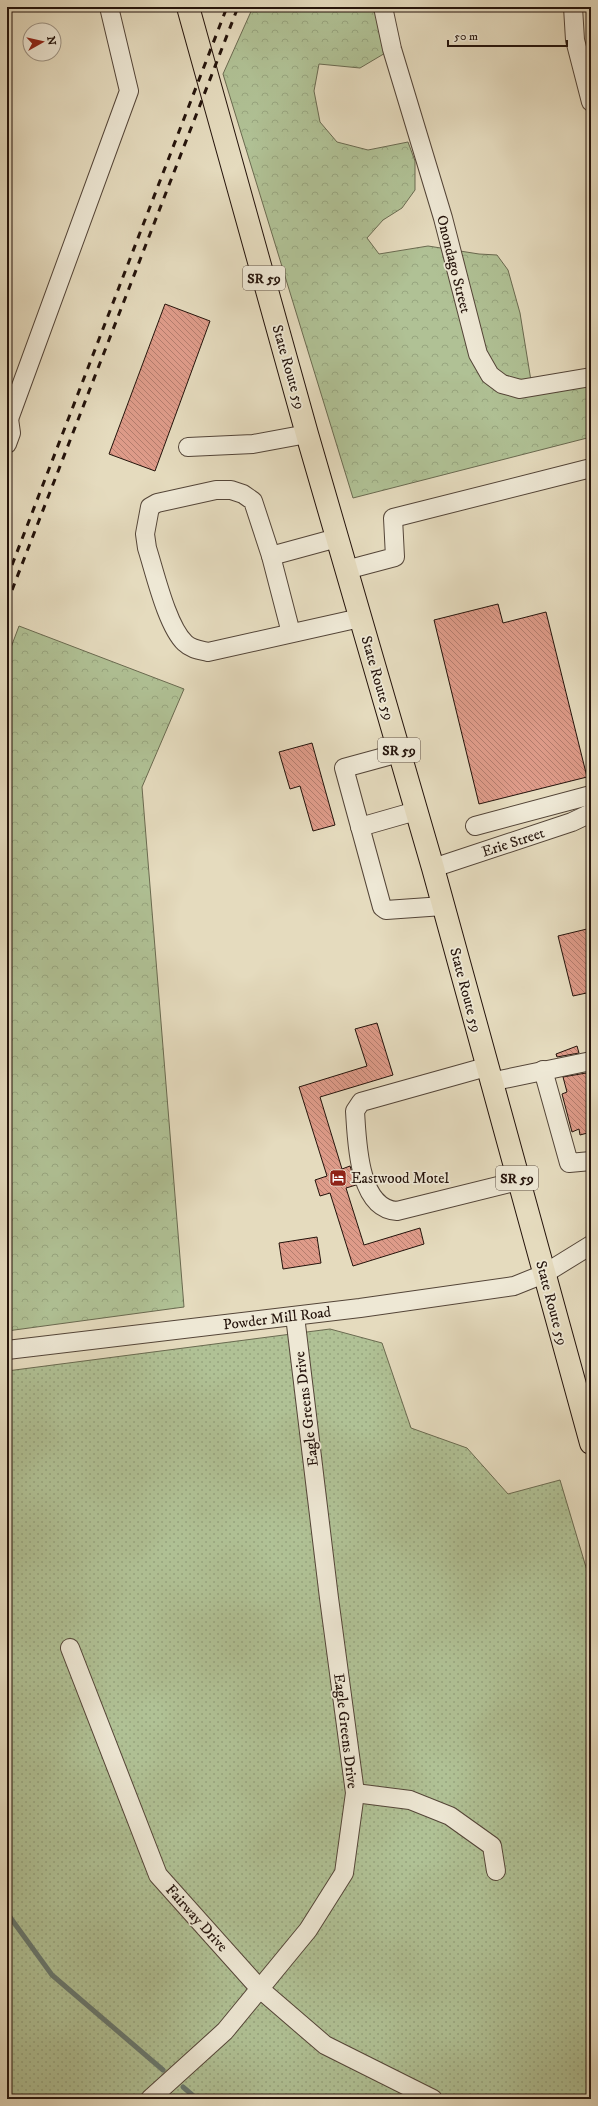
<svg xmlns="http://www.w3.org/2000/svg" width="598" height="2106" font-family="'IM FELL DW Pica',serif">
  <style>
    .grass { fill: url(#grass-dots); stroke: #6a6a50 }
    .forest { fill: url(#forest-crowns); stroke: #6a6a50 }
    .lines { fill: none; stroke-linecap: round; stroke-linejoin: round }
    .stream { stroke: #68786f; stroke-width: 5 }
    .building { fill: url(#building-back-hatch); stroke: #24130b }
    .minor-casing { stroke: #544538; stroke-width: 20 }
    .major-casing { stroke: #24130b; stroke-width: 24 }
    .minor { stroke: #eee8d5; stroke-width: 18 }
    .major { stroke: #e5dbbe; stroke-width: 22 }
    .rail { stroke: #24130b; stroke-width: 3; stroke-dasharray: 7 7; stroke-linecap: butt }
    .labels { text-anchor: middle; stroke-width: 3.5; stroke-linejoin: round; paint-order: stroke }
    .shield { fill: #eee8d5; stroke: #615348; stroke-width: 1 }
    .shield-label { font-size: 14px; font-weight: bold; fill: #24130b }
    .street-label { font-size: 15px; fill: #24130b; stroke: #eee8d5 }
    .poi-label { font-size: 15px; fill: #24130b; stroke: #eee8d5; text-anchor: start }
  </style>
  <defs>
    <pattern id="grass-dots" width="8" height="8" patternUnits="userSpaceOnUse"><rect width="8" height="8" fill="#b0c195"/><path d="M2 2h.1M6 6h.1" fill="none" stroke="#97a57f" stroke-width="1.8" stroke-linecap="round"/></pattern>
    <pattern id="forest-crowns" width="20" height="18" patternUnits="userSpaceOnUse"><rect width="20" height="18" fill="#b0c195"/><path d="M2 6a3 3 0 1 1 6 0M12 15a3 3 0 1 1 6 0" fill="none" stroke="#97a57f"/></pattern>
    <pattern id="building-back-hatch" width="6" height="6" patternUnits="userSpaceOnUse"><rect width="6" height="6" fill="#de9b89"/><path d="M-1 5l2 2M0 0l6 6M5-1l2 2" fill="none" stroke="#b47d6e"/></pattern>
  </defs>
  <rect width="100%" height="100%" fill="#e5dbbe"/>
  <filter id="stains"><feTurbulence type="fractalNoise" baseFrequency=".005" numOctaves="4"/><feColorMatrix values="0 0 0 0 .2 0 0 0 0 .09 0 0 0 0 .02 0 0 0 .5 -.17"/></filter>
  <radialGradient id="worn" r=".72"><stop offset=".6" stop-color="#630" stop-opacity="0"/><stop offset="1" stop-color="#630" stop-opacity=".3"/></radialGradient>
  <path class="grass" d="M330,1329L382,1343L411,1428L467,1448L508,1494L560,1480L591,1584V2099H7V1371Z"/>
  <g class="forest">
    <path d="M253,7H361L383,12L392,49L360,68L319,64L314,91L320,122L337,142L368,150L408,142L415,161V190L402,208L383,220L367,238L379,254L428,246L479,254L497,255L508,270L520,313L532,387L591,376V437L353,498L223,74Z"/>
    <path d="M19,626L184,689L142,787L184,1307L7,1331V658Z"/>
  </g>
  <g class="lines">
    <g class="stream">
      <path d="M7,1913L52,1975L163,2070"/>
      <path d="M183,2087L197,2099"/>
    </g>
  </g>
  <g class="building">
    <path d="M165,304L210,321L155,471L109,454Z"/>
    <path d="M498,604L503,623L546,612L587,777L479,804L434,620Z"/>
    <path d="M312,743L335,825L313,831L300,786L290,789L279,752Z"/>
    <path d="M591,928V992L573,996L558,936Z"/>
    <path d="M377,1023L393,1075L320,1097L342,1169L350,1166L356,1185L346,1188L364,1245L420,1228L424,1244L353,1266L330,1193L320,1196L315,1180L327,1176L299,1087L367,1066L355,1029Z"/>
    <path d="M577,1046L579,1053L557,1057L556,1054Z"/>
    <path d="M586,1073L591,1091V1132L580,1135L579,1129L572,1132L562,1094L567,1092L563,1077Z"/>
    <path d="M317,1237L321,1263L283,1269L279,1243Z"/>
  </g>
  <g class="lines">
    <defs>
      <g id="minor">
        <path d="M383,7L392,49L443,218L478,354L490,375L502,384L520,389L591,377"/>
        <path d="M573,7L575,40L591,102"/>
        <path d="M7,420L9,419L129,91L109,7"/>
        <path d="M7,444L11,433L9,419"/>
        <path d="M188,447L253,444L307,434"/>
        <path d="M271,556L337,538"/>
        <path d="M346,570L395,557L393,518L591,468"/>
        <path d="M291,633L271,556L253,501L243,494L231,490H216L157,503L150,507L145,534L147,548C155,573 167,626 185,643C191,649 200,650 208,652L360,618"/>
        <path d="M399,753L344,768L382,907L386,910L443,906"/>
        <path d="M475,826L591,795"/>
        <path d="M360,827L416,811"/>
        <path d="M433,868L572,822L591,813"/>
        <path d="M486,1067L361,1102L355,1111C357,1141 358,1209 397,1211L518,1181"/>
        <path d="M543,1070L569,1163L591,1161"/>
        <path d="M490,1082L591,1061"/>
        <path d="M7,1350L360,1308L514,1286L544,1274L591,1245"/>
        <path d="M70,1648L158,1875L260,1989L325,2045L433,2099"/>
        <path d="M355,1793L410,1800L450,1816L492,1846L496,1871"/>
        <path d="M150,2099L225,2031L308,1930L344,1873L355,1793L329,1598L295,1316"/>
      </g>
      <path id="major" d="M188,7L307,434L433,868L591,1443"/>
    </defs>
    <use href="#minor" class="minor-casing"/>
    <use href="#major" class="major-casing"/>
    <use href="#minor" class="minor"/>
    <use href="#major" class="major"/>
    <g class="rail">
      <path d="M7,578L227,7"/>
      <path d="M7,603L238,7"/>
    </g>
  </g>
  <defs>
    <symbol id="hotel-square" viewBox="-11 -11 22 22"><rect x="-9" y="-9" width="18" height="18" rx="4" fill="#8f2418" stroke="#eee8d5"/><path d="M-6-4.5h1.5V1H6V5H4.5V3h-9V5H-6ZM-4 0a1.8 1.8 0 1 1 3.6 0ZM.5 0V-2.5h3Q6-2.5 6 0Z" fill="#fff"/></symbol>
  </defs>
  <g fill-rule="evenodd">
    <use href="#hotel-square" x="328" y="1168" width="20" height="20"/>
  </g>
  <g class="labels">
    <g class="shield">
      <rect x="243" y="266" width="42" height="24" rx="3"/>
      <rect x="378" y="738" width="42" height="24" rx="3"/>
      <rect x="496" y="1166" width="42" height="24" rx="3"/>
    </g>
    <g class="shield-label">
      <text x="264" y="283">SR 59</text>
      <text x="399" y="755">SR 59</text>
      <text x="517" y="1183">SR 59</text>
    </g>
    <g class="street-label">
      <text transform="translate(454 264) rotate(76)" y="5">Onondago Street</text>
      <text transform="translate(289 367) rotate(74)" y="5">State Route 59</text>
      <text transform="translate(378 678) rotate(74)" y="5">State Route 59</text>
      <text transform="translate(513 842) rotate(-18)" y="5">Erie Street</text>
      <text transform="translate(466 990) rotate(75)" y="5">State Route 59</text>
      <text transform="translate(552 1303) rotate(75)" y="5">State Route 59</text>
      <text transform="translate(277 1318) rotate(-7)" y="5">Powder Mill Road</text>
      <text transform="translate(306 1409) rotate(-97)" y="5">Eagle Greens Drive</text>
      <text transform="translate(346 1731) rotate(83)" y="5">Eagle Greens Drive</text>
      <text transform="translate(197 1918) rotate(48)" y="5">Fairway Drive</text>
    </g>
    <g class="poi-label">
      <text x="351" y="1183">Eastwood Motel</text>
    </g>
  </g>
  <rect width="598" height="2106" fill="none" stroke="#e5dbbe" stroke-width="24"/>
  <rect x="8" y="8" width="582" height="2090" fill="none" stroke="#24130b" stroke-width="2"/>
  <rect x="12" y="12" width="574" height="2082" fill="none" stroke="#24130b"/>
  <g transform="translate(42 42) rotate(82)"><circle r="19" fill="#eee8d5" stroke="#9d9384"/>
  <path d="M0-3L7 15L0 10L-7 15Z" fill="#8f2418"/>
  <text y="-6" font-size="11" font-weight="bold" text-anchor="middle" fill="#24130b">N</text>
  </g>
  <path d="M448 40v6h119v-6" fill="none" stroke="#24130b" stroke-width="2"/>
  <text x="454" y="40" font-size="12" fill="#24130b" stroke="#eee8d5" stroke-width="3" paint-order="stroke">50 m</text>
  <rect width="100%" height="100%" filter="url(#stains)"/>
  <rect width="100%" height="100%" fill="url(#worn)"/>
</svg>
